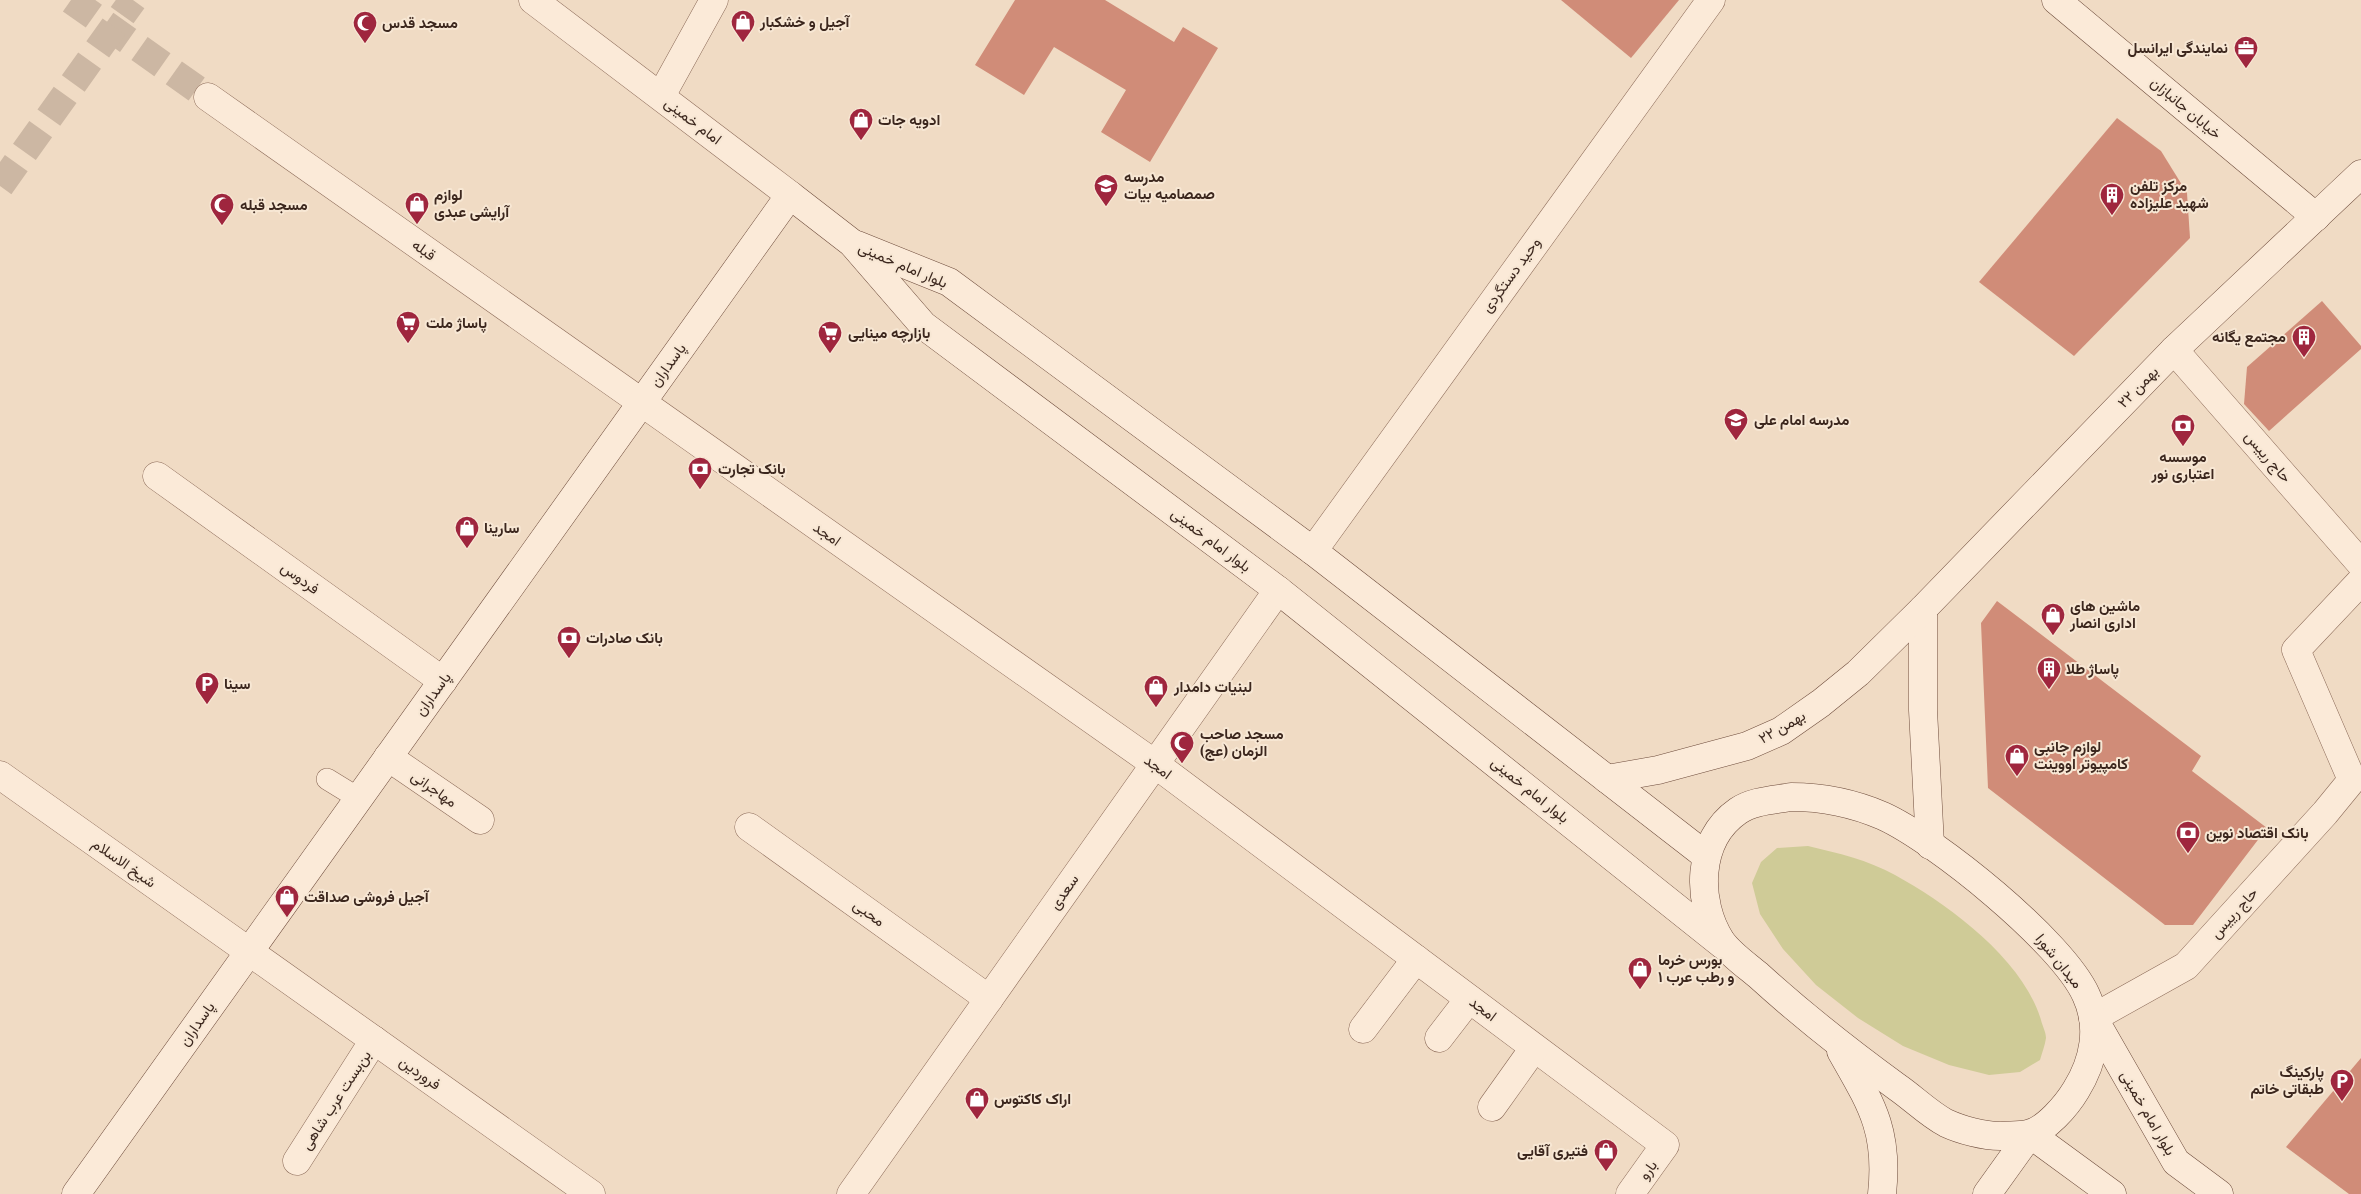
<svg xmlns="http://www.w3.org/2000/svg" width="2361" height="1194" font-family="'Playfair Display',Vazirmatn,serif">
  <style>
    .green { fill: #cfcb97 }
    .building { fill: #d08c78 }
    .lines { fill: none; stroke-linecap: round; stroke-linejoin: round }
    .street-tunnel { stroke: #ccb7a3; stroke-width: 28; stroke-dasharray: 28 14; stroke-linecap: butt }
    .lane-casing { stroke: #8c6b59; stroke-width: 22 }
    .street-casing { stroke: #8c6b59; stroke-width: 29 }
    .secondary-casing { stroke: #6e4c3c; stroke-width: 29 }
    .lane { stroke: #fbead8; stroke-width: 21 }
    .street { stroke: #fbead8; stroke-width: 28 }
    .secondary { stroke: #fbead8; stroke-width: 28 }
    .labels { text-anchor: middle; stroke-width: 4; stroke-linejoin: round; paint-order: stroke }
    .poi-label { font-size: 15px; font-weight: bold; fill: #3c271e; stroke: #f7e7d4; text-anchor: start }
    .street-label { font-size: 15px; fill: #3c271e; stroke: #f7e7d4 }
  </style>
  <rect width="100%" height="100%" fill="#f0dbc4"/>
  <path class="green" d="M1808,846C1838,853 1868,860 1895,875C1948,904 2023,959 2041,1020C2042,1025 2046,1032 2046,1038C2045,1045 2042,1053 2040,1060L2020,1072L1989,1075L1949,1065L1903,1046L1858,1018L1816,985L1783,949L1760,914L1752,883L1761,862L1777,848Z"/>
  <g class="building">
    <path d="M1015,0H1105L1174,42L1183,27L1218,48L1150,162L1101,132L1126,90L1054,47L1024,95L975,65Z"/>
    <path d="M1561,0H1679L1631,58Z"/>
    <path d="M2117,118L2161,151L2187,193L2190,238L2074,356L1979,282Z"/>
    <path d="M2322,301L2361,346V349L2269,431L2244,404L2247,367Z"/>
    <path d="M1997,601L2201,756L2192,771L2267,828L2193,925H2165L1988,788L1981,623Z"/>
    <path d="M2361,1058V1194H2349L2286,1147Z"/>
  </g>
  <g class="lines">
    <g class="street-tunnel">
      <path d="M71,0L208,97"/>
      <path d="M0,186L133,0"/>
    </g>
    <defs>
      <path id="lane" d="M327,779L358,798"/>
      <g id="street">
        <path d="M533,0L790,195"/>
        <path d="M661,96L714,0"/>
        <path d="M208,97L1155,764L1665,1145L1630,1194"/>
        <path d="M2174,350L2361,564"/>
        <path d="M157,476L443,681"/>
        <path d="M1313,551L1711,0"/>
        <path d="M388,757L480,820"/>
        <path d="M0,775L591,1194"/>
        <path d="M749,827L989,999"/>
        <path d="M2093,1018L2186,966L2325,813L2352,780L2296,650L2361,581"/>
        <path d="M1363,1029L1416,959"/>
        <path d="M1439,1038L1469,999"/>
        <path d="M1492,1107L1534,1048"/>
        <path d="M297,1161L374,1040"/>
        <path d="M851,1194L1278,590"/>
      </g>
      <g id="secondary">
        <path d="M2056,0L2316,217"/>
        <path d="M857,245L949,282L1313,551L1705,855"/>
        <path d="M1923,609V710L1930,845"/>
        <path d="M1607,779L1658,770L1747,746L1781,731L1821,703L1858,673L1923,609L2174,350L2361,174"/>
        <path d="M1791,797C1824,797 1853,803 1883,816C1936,840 2062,942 2086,995C2101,1027 2094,1061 2076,1090C2067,1105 2046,1130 2028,1134C2019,1136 2009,1135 2000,1136C1984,1136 1961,1130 1946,1123C1929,1114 1913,1098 1897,1087C1849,1052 1802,1015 1758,975C1746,965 1730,954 1721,941C1696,902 1696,840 1738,811C1752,801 1774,800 1791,797Z"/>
        <path d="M2094,1019L2176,1162L2219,1194"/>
        <path d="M1841,1051C1871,1104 1889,1130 1882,1194"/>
        <path d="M76,1194L790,195L852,243L923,325L1278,590L1723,945"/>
        <path d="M1987,1194L2030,1134L2112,1194"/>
      </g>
    </defs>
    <use href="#lane" class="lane-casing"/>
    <use href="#street" class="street-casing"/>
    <use href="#secondary" class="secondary-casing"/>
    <use href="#lane" class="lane"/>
    <use href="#street" class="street"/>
    <use href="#secondary" class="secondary"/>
  </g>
  <defs>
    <symbol id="shop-pin" viewBox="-11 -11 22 30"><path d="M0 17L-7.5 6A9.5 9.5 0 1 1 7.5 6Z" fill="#9f263e" stroke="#f7e7d4"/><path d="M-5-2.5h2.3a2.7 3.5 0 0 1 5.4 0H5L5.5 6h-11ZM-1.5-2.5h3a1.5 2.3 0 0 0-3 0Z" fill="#fff"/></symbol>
    <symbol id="mosque-pin" viewBox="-11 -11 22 30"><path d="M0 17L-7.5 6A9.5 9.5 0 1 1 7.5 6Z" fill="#9f263e" stroke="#f7e7d4"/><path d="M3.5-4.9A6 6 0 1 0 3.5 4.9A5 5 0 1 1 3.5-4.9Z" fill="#fff"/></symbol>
    <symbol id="office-pin" viewBox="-11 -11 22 30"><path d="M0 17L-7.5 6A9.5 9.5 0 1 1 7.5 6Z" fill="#9f263e" stroke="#f7e7d4"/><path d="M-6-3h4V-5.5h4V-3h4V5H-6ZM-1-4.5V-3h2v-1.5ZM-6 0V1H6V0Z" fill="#fff"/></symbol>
    <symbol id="school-pin" viewBox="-11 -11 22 30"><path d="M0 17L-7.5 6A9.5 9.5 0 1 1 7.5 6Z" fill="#9f263e" stroke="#f7e7d4"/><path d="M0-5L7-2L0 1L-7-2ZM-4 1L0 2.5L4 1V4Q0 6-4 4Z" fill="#fff"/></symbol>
    <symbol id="building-pin" viewBox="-11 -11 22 30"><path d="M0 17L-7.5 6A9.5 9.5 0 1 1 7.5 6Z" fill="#9f263e" stroke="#f7e7d4"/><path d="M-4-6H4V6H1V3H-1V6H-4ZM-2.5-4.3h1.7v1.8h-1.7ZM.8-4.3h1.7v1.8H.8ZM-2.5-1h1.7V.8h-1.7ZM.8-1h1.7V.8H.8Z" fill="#fff"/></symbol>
    <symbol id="supermarket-pin" viewBox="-11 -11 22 30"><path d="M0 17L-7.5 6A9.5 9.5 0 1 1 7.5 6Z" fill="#9f263e" stroke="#f7e7d4"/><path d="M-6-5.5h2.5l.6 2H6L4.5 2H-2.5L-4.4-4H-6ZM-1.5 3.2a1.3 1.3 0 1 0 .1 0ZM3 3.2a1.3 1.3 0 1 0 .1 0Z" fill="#fff"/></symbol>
    <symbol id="bank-pin" viewBox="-11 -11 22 30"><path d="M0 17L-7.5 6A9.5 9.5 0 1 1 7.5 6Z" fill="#9f263e" stroke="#f7e7d4"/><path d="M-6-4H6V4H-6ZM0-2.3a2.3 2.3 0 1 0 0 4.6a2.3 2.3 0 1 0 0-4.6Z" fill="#fff"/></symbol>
    <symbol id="parking-pin" viewBox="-11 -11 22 30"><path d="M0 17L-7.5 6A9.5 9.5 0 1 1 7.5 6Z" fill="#9f263e" stroke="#f7e7d4"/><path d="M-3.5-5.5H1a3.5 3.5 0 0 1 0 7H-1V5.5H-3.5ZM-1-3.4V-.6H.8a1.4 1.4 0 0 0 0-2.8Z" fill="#fff"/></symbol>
  </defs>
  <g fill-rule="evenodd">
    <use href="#shop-pin" x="729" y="8" width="28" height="38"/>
    <use href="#mosque-pin" x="351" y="9" width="28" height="38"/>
    <use href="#office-pin" x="2232" y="34" width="28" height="38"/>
    <use href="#shop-pin" x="847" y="106" width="28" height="38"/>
    <use href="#school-pin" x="1092" y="172" width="28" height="38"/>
    <use href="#building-pin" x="2098" y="181" width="28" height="38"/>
    <use href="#shop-pin" x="403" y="190" width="28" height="38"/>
    <use href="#mosque-pin" x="208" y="191" width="28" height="38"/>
    <use href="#supermarket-pin" x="394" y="309" width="28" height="38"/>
    <use href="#supermarket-pin" x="816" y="319" width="28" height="38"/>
    <use href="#building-pin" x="2290" y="323" width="28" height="38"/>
    <use href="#school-pin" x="1722" y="406" width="28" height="38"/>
    <use href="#bank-pin" x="2169" y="412" width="28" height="38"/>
    <use href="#bank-pin" x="686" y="455" width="28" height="38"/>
    <use href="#shop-pin" x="453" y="514" width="28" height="38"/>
    <use href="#shop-pin" x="2039" y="601" width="28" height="38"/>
    <use href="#bank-pin" x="555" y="624" width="28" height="38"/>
    <use href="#building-pin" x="2035" y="655" width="28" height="38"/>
    <use href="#parking-pin" x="193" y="670" width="28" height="38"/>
    <use href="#shop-pin" x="1142" y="673" width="28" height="38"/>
    <use href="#mosque-pin" x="1168" y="729" width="28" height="38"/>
    <use href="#shop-pin" x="2003" y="742" width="28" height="38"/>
    <use href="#bank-pin" x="2174" y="819" width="28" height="38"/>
    <use href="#shop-pin" x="273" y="883" width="28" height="38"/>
    <use href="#shop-pin" x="1626" y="955" width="28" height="38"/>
    <use href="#parking-pin" x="2328" y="1067" width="28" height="38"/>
    <use href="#shop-pin" x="963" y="1085" width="28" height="38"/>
    <use href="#shop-pin" x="1592" y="1137" width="28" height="38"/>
  </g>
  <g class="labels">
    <g class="poi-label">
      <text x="760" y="27">آجیل و خشکبار</text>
      <text x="382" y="28">مسجد قدس</text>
      <text x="2228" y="53" text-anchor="end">نمایندگی ایرانسل</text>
      <text x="878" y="125">ادویه جات</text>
      <text x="1124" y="182">مدرسه<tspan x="1124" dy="17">صمصامیه بیات</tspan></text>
      <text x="2130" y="191">مرکز تلفن<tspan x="2130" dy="17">شهید علیزاده</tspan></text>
      <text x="434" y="200">لوازم<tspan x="434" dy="17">آرایشی عبدی</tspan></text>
      <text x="240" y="210">مسجد قبله</text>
      <text x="426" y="328">پاساژ ملت</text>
      <text x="848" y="338">بازارچه مینایی</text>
      <text x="2286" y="342" text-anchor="end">مجتمع یگانه</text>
      <text x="1754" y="425">مدرسه امام علی</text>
      <text x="2183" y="462" text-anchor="middle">موسسه<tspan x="2183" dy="17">اعتباری نور</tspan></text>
      <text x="718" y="474">بانک تجارت</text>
      <text x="484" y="533">سارینا</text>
      <text x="2070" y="611">ماشین های<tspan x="2070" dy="17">اداری انصار</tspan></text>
      <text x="586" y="643">بانک صادرات</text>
      <text x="2066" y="674">پاساژ طلا</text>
      <text x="224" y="689">سینا</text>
      <text x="1174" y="692">لبنیات دامدار</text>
      <text x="1200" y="739">مسجد صاحب<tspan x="1200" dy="17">الزمان (عج)</tspan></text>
      <text x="2034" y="752">لوازم جانبی<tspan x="2034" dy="17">کامپیوتر اووینت</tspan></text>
      <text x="2206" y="838">بانک اقتصاد نوین</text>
      <text x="304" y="902">آجیل فروشی صداقت</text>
      <text x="1658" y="965">بورس خرما<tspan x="1658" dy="17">و رطب عرب ۱</tspan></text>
      <text x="2324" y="1077" text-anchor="end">پارکینگ<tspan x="2324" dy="17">طبقاتی خاتم</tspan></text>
      <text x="994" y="1104">اراک کاکتوس</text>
      <text x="1588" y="1156" text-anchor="end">فتیری آقایی</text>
    </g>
    <g class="street-label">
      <text transform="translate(2186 108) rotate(40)" y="5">خیابان جانبازان</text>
      <text transform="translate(693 121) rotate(37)" y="5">امام خمینی</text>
      <text transform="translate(424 250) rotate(35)" y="5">قبله</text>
      <text transform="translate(903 265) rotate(23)" y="5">بلوار امام خمینی</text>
      <text transform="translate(1511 275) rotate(-54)" y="5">وحید دستگردی</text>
      <text transform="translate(668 365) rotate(-54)" y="5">پاسداران</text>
      <text transform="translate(2138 387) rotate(-46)" y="5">۲۲ بهمن</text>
      <text transform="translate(2268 457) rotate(49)" y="5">حاج رییس</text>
      <text transform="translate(827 534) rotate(35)" y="5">امجد</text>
      <text transform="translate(1211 540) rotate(37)" y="5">بلوار امام خمینی</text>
      <text transform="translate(300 578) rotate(36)" y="5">فردوس</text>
      <text transform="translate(433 694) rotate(-54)" y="5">پاسداران</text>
      <text transform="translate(1782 727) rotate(-30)" y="5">۲۲ بهمن</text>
      <text transform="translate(1158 767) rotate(36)" y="5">امجد</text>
      <text transform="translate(434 789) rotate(35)" y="5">مهاجرانی</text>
      <text transform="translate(1530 790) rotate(39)" y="5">بلوار امام خمینی</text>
      <text transform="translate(124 863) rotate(35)" y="5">شیخ الاسلام</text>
      <text transform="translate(1064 892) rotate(-55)" y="5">سعدی</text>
      <text transform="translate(869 913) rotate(36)" y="5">محبی</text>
      <text transform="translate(2234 913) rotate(-48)" y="5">حاج رییس</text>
      <text transform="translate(2059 961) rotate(51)" y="5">میدان شورا</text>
      <text transform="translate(1483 1009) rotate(37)" y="5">امجد</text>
      <text transform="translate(197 1024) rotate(-55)" y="5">پاسداران</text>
      <text transform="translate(420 1073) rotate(35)" y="5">فروردین</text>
      <text transform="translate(336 1100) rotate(-57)" y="5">بن‌بست عرب شاهی</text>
      <text transform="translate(2148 1113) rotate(60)" y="5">بلوار امام خمینی</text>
      <text transform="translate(1648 1170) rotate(-54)" y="5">بارو</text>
    </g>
  </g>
</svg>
